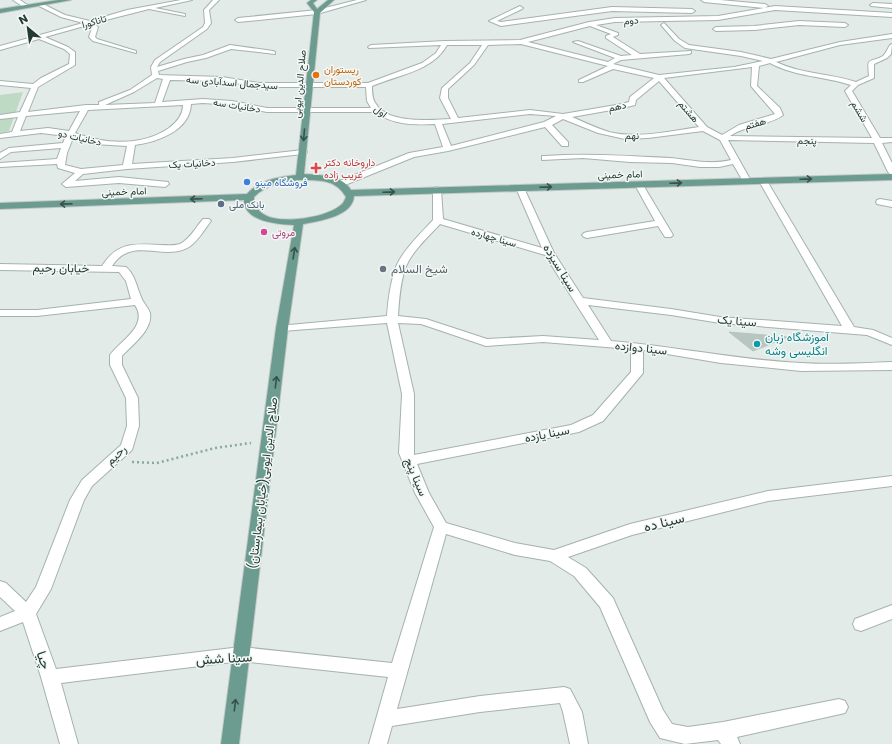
<svg xmlns="http://www.w3.org/2000/svg" width="892" height="744" font-family="Poppins,Vazirmatn,sans-serif">
  <style>
    .green { fill: #bedac5 }
    .building { fill: #b8c5c0; stroke: #b6c4be }
    .lines { fill: none; stroke-linecap: round; stroke-linejoin: round }
    .minor-casing { stroke: #a5b2ae; stroke-width: 2 }
    .major-casing { stroke: #c2c8c6; stroke-width: 2 }
    .path { stroke: #86ab9f; stroke-width: 2.5; stroke-dasharray: 2 3; stroke-linecap: butt }
    .minor { fill: #fff; fill-rule: evenodd }
    .major { fill: #6c9b8f; fill-rule: evenodd }
    .oneway { stroke: #36524b }
    .food-dot { fill: #e8710a; stroke: #f3f8f5; stroke-width: 1.5 }
    .health-dot { fill: #e0444e; stroke: #f3f8f5; stroke-width: 1.5 }
    .shop-dot { fill: #3f7fe0; stroke: #f3f8f5; stroke-width: 1.5 }
    .service-dot { fill: #5c6f8a; stroke: #f3f8f5; stroke-width: 1.5 }
    .hotel-dot { fill: #d1479c; stroke: #f3f8f5; stroke-width: 1.5 }
    .worship-dot { fill: #6b7280; stroke: #f3f8f5; stroke-width: 1.5 }
    .culture-dot { fill: #0f9aa8; stroke: #f3f8f5; stroke-width: 1.5 }
    .labels { text-anchor: middle; stroke-width: 3; stroke-linejoin: round; paint-order: stroke }
    .far-street-label { font-size: 10px; fill: #243a34; stroke: #f3f8f5 }
    .far-food-label { font-size: 10px; fill: #c56008; stroke: #f3f8f5; text-anchor: start }
    .far-health-label { font-size: 10px; fill: #be3a42; stroke: #f3f8f5; text-anchor: start }
    .far-shop-label { font-size: 10px; fill: #366cbe; stroke: #f3f8f5; text-anchor: start }
    .far-service-label { font-size: 10px; fill: #4e5e75; stroke: #f3f8f5; text-anchor: start }
    .far-hotel-label { font-size: 10px; fill: #b23c85; stroke: #f3f8f5; text-anchor: start }
    .street-label { font-size: 12px; fill: #243a34; stroke: #f3f8f5 }
    .worship-label { font-size: 12px; fill: #5b616d; stroke: #f3f8f5; text-anchor: start }
    .culture-label { font-size: 12px; fill: #0d838f; stroke: #f3f8f5; text-anchor: start }
    .near-street-label { font-size: 14px; fill: #243a34; stroke: #f3f8f5 }
  </style>
  <rect width="100%" height="100%" fill="#e2ebe7"/>
  <path class="green" d="M23,92L9,131L0,133V95Z"/>
  <path class="building" d="M729,332L788,337L753,351Z"/>
  <g class="lines">
    <defs>
      <g id="minor">
        <path d="M13,0H20L30,7L25,8Z"/>
        <path d="M181,0H192L155,8L185,14V16L149,9L94,23L98,27L95,37L97,39L136,51V53L93,41L89,37L92,28L88,25L45,37L68,47L75,52V65L38,87L28,112L86,105H99V102L130,90L152,75L151,67L155,60L203,27L205,23L204,10L213,0H219L209,10L211,23L207,29L160,62L157,67L184,59L203,55L230,45L273,51L275,52V54L231,49L206,58L187,62L158,71L159,75L222,77L259,83H368L422,63L436,53L441,45L369,48L368,47L371,45L445,41L520,40L589,22L615,18L718,16L775,6L892,13V17L775,10L718,20L615,22L596,25L618,33V35L613,37L640,54L691,51V53L689,54L621,60L613,64L659,75L734,67L763,61L741,56L685,48L675,41L662,26L661,25L664,23L679,39L689,45L741,52L771,59L840,42L892,34V38L840,45L776,62C801,74 829,73 856,82L869,76C867,55 869,64 883,56C886,53 888,48 890,45L892,44L891,54L887,58L874,64V78L858,85L852,91L880,138H892V142L882,143L892,163V175L888,172L874,143L728,140L751,181L747,184L744,183L733,164L719,167H700L672,163L630,162L583,158L542,160V156H545C587,153 628,156 670,158C692,160 710,165 731,160L720,140L703,131L648,138L625,139L598,133L563,119L552,125L568,142V146H562L545,127L448,151L414,157L340,187L337,186L336,184L337,182L409,153L443,147L435,124C414,125 393,125 375,112H267L232,105L203,103L191,104C190,131 157,142 135,145L132,164L233,158L303,150L307,152L303,154L233,162L127,169L83,174L75,181L119,177L168,182L169,184L165,187L119,183L66,187L62,184L75,173L58,168L57,164L0,167V163L57,159L61,148L11,152L0,159V153L9,148L63,143L66,136L41,133L0,138V134L12,132L18,117L0,119V115L20,112L31,88L0,85V81L33,84L41,78L69,64L70,54L64,49L39,39L0,50V46L83,23L61,17L39,6V4H43L65,15L90,21L127,10ZM590,26L611,34L606,36V38L632,55L621,56L578,41L573,42L615,58L608,62L528,42ZM521,44L608,66L579,80V82H583L613,69L654,78L630,97L629,102L622,104L563,114L530,110L458,118L448,98V89L474,65L488,45ZM447,45H482L470,63L442,88L440,98L451,119C431,120 388,124 376,104C372,99 372,92 372,86C398,75 433,71 447,45ZM770,63C796,77 823,76 851,85L845,91L872,138L730,136C745,125 771,125 783,115L780,108L757,86L759,66ZM752,67L751,86L775,114L739,125L722,135L707,127L664,78ZM157,78L163,79L155,103L105,105L134,92ZM170,80L222,81L259,87H366L367,101L371,108H267L232,101L203,99L162,102ZM659,81L699,127C670,131 638,139 609,132C596,128 584,122 572,117L623,108L635,105L636,100ZM183,105C183,115 177,122 169,128C141,147 105,144 75,133L88,110ZM80,111L69,131L48,128L20,131L26,116ZM530,114L556,116L544,122L451,146L442,124ZM73,138L94,144L127,146L123,165L81,169L65,165L67,153Z"/>
        <path d="M357,0H366L317,14L238,22L235,20L238,18L317,10Z"/>
        <path d="M701,0H720L765,4L768,6L765,8L704,2Z"/>
        <path d="M873,3L892,4V8L871,6L870,5Z"/>
        <path d="M520,6L523,8L522,9L497,21L501,22L612,7L692,9L695,11L692,13L612,11L501,26L489,21Z"/>
        <path d="M799,21L845,23L848,25L845,27L799,25L754,30L716,31L713,29L716,27L754,26Z"/>
        <path d="M763,178L767,181L854,327L873,330L892,338V345L867,335L720,323L671,315L588,305L611,341C674,346 737,360 801,363C831,365 862,363 892,362V370L801,371L721,363L643,350V373L603,421L579,432L417,464L429,493L446,523L515,543L554,550L630,524L768,491L892,476V486L768,501L632,535L568,557L586,568L613,598L663,710L672,724L688,727L723,722L839,699L845,701L848,707L845,713L737,737L740,744H721L718,740L685,744L660,738L650,722L600,607L574,576L550,561L515,555L446,534L397,709L480,696L564,687L570,689L582,712L588,744H570L563,712L560,703L480,712L392,726L387,744H369L388,677L241,661L61,683L78,744H60L41,677L23,622L0,631V617L15,611L0,597V581L6,583L26,602L36,587L70,500L82,480L121,445L127,426L126,398L110,365V355C120,341 149,326 135,305L37,316H0V310H37L131,299L126,281L119,272L0,270V264L102,266C118,241 135,244 161,245C167,245 174,246 180,244C190,239 196,227 203,219H209L211,221C204,230 198,241 189,247C163,262 132,235 112,266L126,267C135,275 136,285 141,297C143,303 148,307 150,313C153,330 132,345 122,356V365L138,398L139,426L132,450L92,486L84,500L51,589L36,614L56,669L241,647L392,663L434,527L415,493L399,453L402,394L387,323L282,331L278,330L276,328L278,326L387,316C388,301 390,285 395,270C400,253 421,233 433,220V190L434,188L437,187L441,190L443,219L542,248L516,188L520,185L524,188L554,253L583,298L671,309L720,317L842,326L759,181ZM440,224L545,255L599,340L543,336L487,339L426,319L398,316C399,301 400,284 405,269C411,252 428,237 440,224ZM398,323L421,324L486,346L543,342L631,349V372L593,415L571,425L414,455V394Z"/>
        <path d="M639,182L643,185L673,235L671,237H665L658,226L587,238L584,237L582,235L584,233L587,232L655,221L635,185Z"/>
        <path d="M880,199L892,201V207L877,204L876,202L877,200Z"/>
        <path d="M892,605V619L861,631L855,629L853,624L855,619Z"/>
      </g>
      <g id="major">
        <path d="M58,0H71L0,13V9Z"/>
        <path d="M311,0H317L313,3L317,9L328,0H334L320,13L304,174C320,175 342,175 351,190L892,174V180L354,196C353,216 320,221 303,224L288,328L239,744H221L276,328L294,225C278,224 244,222 244,200L0,209V203L247,194C259,180 278,177 296,175L314,12L307,3ZM300,180C319,180 336,179 346,197C345,199 344,203 341,205C326,218 280,225 263,214C260,212 257,208 254,206V197C267,184 283,182 300,180Z"/>
      </g>
    </defs>
    <use href="#minor" class="minor-casing"/>
    <use href="#major" class="major-casing"/>
    <path class="path" d="M132,462L157,463L215,448L251,443"/>
    <use href="#minor" class="minor"/>
    <use href="#major" class="major"/>
  </g>
  <defs><path id="oneway-shaft" d="M-6 0H5M1.5-3L5.5 0L1.5 3" fill="none" stroke-width="1.6" stroke-linecap="round" stroke-linejoin="round"/></defs>
  <g class="oneway">
    <use href="#oneway-shaft" transform="translate(304 135) rotate(95)"/>
    <use href="#oneway-shaft" transform="translate(806 179) rotate(-2)"/>
    <use href="#oneway-shaft" transform="translate(676 183) rotate(-2)"/>
    <use href="#oneway-shaft" transform="translate(546 187) rotate(-2)"/>
    <use href="#oneway-shaft" transform="translate(389 192) rotate(-2)"/>
    <use href="#oneway-shaft" transform="translate(196 199) rotate(178)"/>
    <use href="#oneway-shaft" transform="translate(66 204) rotate(178)"/>
    <use href="#oneway-shaft" transform="translate(294 253) rotate(-81)"/>
    <use href="#oneway-shaft" transform="translate(276 382) rotate(-83)"/>
    <use href="#oneway-shaft" transform="translate(235 705) rotate(-83)"/>
  </g>
  <circle class="food-dot" cx="316" cy="75" r="4"/>
  <path class="health-dot" d="M314 162h4v4h4v4h-4v4h-4v-4h-4v-4h4z"/>
  <circle class="shop-dot" cx="247" cy="182" r="4"/>
  <circle class="service-dot" cx="221" cy="204" r="4"/>
  <circle class="hotel-dot" cx="264" cy="232" r="4"/>
  <circle class="worship-dot" cx="383" cy="269" r="4"/>
  <circle class="culture-dot" cx="757" cy="344" r="4"/>
  <g class="labels">
    <g class="far-street-label">
      <text transform="translate(631 20) rotate(-3)" y="4">دوم</text>
      <text transform="translate(94 21) rotate(-16)" y="4">تاناکورا</text>
      <text transform="translate(232 82) rotate(4)" y="4">سیدجمال اسدآبادی سه</text>
      <text transform="translate(299 84) rotate(-85)" y="4">صلاح الدین ایوبی</text>
      <text transform="translate(237 105) rotate(9)" y="4">دخانیات سه</text>
      <text transform="translate(617 106) rotate(-12)" y="4">دهم</text>
      <text transform="translate(381 111) rotate(38)" y="4">اول</text>
      <text transform="translate(689 111) rotate(49)" y="4">هشتم</text>
      <text transform="translate(860 111) rotate(60)" y="4">ششم</text>
      <text transform="translate(755 123) rotate(-17)" y="4">هفتم</text>
      <text transform="translate(632 135) rotate(1)" y="4">نهم</text>
      <text transform="translate(80 137) rotate(13)" y="4">دخانیات دو</text>
      <text transform="translate(807 140) rotate(2)" y="4">پنجم</text>
      <text transform="translate(192 163) rotate(-3)" y="4">دخانیات یک</text>
      <text transform="translate(620 174) rotate(-2)" y="4">امام خمینی</text>
      <text transform="translate(124 191) rotate(-2)" y="4">امام خمینی</text>
      <text transform="translate(494 237) rotate(16)" y="4">سینا چهارده</text>
    </g>
    <g class="far-food-label">
      <text x="324" y="73">ریستوران<tspan x="324" dy="12">کوردستان</tspan></text>
    </g>
    <g class="far-health-label">
      <text x="324" y="166">داروخانه دکتر<tspan x="324" dy="12">غریب زاده</tspan></text>
    </g>
    <g class="far-shop-label">
      <text x="255" y="186">فروشگاه مینو</text>
    </g>
    <g class="far-service-label">
      <text x="229" y="208">بانک ملی</text>
    </g>
    <g class="far-hotel-label">
      <text x="272" y="236">مروتی</text>
    </g>
    <g class="street-label">
      <text transform="translate(61 268) rotate(1)" y="4">خیابان رحیم</text>
      <text transform="translate(560 268) rotate(59)" y="4">سینا سیزده</text>
      <text transform="translate(737 321) rotate(5)" y="4">سینا یک</text>
      <text transform="translate(641 348) rotate(6)" y="4">سینا دوازده</text>
      <text transform="translate(547 434) rotate(-11)" y="4">سینا یازده</text>
      <text transform="translate(116 455) rotate(-44)" y="4">رحیم</text>
      <text transform="translate(416 477) rotate(67)" y="4">سینا پنج</text>
      <text transform="translate(263 483) rotate(-83)" y="4">صلاح الدین ایوبی(خیابان بیمارستان)</text>
    </g>
    <g class="worship-label">
      <text x="391" y="273">شیخ السلام</text>
    </g>
    <g class="culture-label">
      <text x="765" y="341">آموزشگاه زبان<tspan x="765" dy="14">انگلیسی وشه</tspan></text>
    </g>
    <g class="near-street-label">
      <text transform="translate(664 522) rotate(-14)" y="5">سینا ده</text>
      <text transform="translate(224 658) rotate(-3)" y="5">سینا شش</text>
      <text transform="translate(44 660) rotate(71)" y="5">چیا</text>
    </g>
  </g>
  <g transform="translate(28 28) rotate(331)" stroke="#f3f8f5" stroke-width="3" paint-order="stroke">
  <path d="M0-3L7 15L0 10L-7 15Z" fill="#243a34"/>
  <text y="-6" font-size="11" font-weight="bold" text-anchor="middle" fill="#243a34">N</text>
  </g>
</svg>
